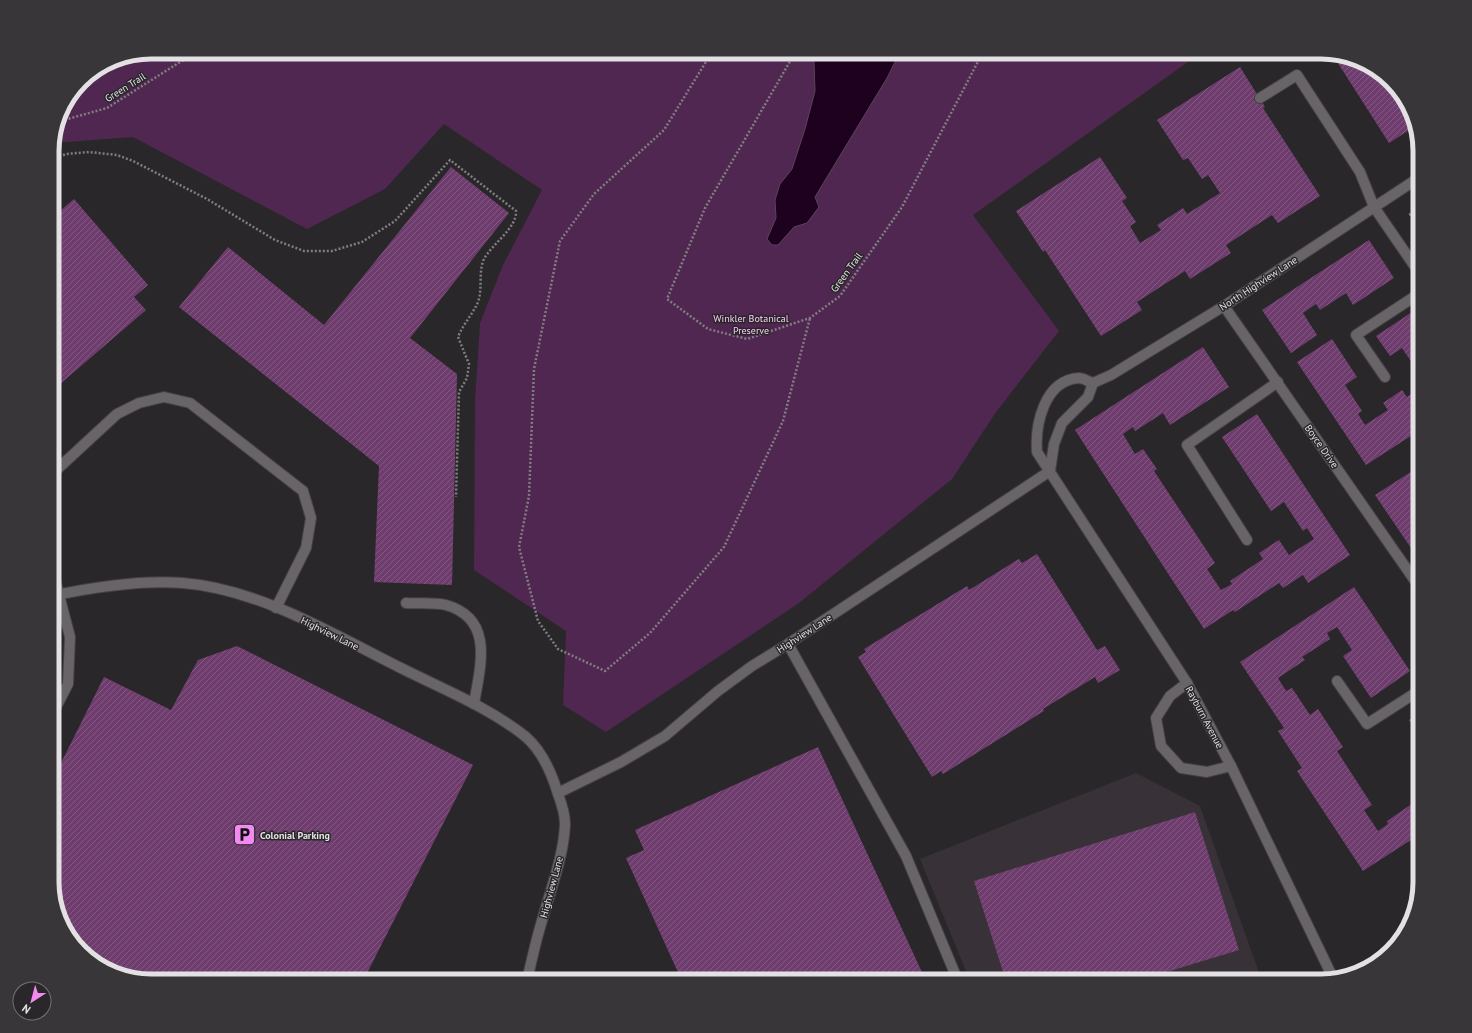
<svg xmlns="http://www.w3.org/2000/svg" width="1472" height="1033" font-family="'PT Sans',sans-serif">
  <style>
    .built { fill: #383138 }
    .green { fill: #502750 }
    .water { fill: #1e001f; stroke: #59445a }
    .building { fill: url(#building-hatch) }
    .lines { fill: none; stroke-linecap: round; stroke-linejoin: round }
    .lane-casing { stroke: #444244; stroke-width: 12 }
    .street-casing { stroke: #444244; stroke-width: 12 }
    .path { stroke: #817e81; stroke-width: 2.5; stroke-dasharray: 2 2; stroke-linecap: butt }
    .lane { stroke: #686467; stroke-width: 10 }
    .street { stroke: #686467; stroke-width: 10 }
    .labels { text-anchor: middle; stroke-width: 3; stroke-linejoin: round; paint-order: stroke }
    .street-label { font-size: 10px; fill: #e3e1e3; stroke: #2a272a }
    .park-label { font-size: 10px; fill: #faccf8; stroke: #2a272a }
    .poi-label { font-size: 10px; font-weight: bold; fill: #e3e1e3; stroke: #2a272a; text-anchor: start }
    .rim { fill: none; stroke: #e3e1e3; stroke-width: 5 }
  </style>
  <defs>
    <pattern id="building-hatch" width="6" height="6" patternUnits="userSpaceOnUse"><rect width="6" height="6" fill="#6e3d6e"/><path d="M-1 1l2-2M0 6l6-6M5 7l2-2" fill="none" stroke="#835983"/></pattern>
  </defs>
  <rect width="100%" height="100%" fill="#2a272a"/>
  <path class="built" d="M1136,773L1200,806L1262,981H970L920,859Z"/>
  <path class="green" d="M151,52H1202L973,215L1059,331L996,412L952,479L799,603L606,732L563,705L566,631L474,570L475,400L480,323L503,265L542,190L444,124L385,189L307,229L133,137L53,143L60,113L81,81L113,59Z"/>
  <path class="water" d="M818,52H898L899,54L887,78L815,197L819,207L807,223L794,227L778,245H772L767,239L776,218L775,200L780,184L792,169L805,129L815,91L814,61Z"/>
  <g class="building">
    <path d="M1329,54L1376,69L1407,101L1414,127L1389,143L1334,57L1331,58Z"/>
    <path d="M1240,67L1265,107L1263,108L1320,196L1278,223L1272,215L1226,245L1231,253L1190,279L1185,271L1137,302L1142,310L1101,336L1045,250L1043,252L1016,211L1100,157L1127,198L1122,201L1136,222L1130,226L1140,243L1161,230L1157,225L1183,208L1187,214L1220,193L1208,175L1202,179L1188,158L1183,160L1157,120Z"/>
    <path d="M451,167L509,213L410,338L457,374L452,585L374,582L379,466L179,307L228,247L324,325Z"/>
    <path d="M74,199L148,285L134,297L146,310L52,391V202L60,211Z"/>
    <path d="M1369,240L1394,278L1353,305L1346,293L1320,310L1316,304L1303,313L1317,335L1291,353L1262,310Z"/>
    <path d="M1412,312L1420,323V375L1402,348L1390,356L1376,336Z"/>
    <path d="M1332,339L1357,377L1345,385L1362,411L1358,414L1365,425L1388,410L1383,403L1402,390L1407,397L1420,388V430L1366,465L1297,362Z"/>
    <path d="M1203,347L1229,387L1170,425L1163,413L1135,431L1133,427L1123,434L1135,454L1143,449L1157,469L1154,471L1215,563L1207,569L1221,590L1232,584L1230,581L1263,559L1259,553L1279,540L1289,555L1314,539L1307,528L1303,531L1284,502L1271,511L1222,437L1257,414L1350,555L1308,583L1303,575L1283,588L1279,583L1235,612L1233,610L1204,629L1075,430Z"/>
    <path d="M1420,466V551L1415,554L1375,495Z"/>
    <path d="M1037,554L1097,650L1105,646L1120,670L1098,683L1095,677L1043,709L1044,711L943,774L941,771L932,777L858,657L866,652L864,649L967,586L969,590L1019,559L1022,563Z"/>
    <path d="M1354,587L1410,671L1371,698L1343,656L1352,650L1337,627L1327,633L1330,639L1302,657L1305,660L1278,678L1286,691L1292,688L1310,715L1318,709L1343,747L1337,751L1372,805L1364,810L1378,831L1388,824L1387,821L1416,801L1420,807V834L1363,871L1297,771L1302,768L1278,731L1284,728L1240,662Z"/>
    <path d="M237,646L473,765L363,981H151L96,964L65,932L52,889V781L104,677L171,710L198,660Z"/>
    <path d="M1420,712V737L1409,720Z"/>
    <path d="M818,747L926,981H682L626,858L644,850L635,830Z"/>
    <path d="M1195,812L1239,950L1137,981H1006L974,881Z"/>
  </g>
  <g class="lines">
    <defs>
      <g id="lane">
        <path d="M1260,98L1297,75L1360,172L1374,207"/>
        <path d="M1385,377L1356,335L1420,293"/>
        <path d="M52,474L117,414L139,403L164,397L190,403L303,491L311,518L306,548L276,608"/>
        <path d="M1247,540L1187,445L1278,382"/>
        <path d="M52,568L70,637L68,684L52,715"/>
        <path d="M406,603C418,604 434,602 446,605C495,619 480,667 474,704"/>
        <path d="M788,644L906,856L958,981"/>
        <path d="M1337,681L1367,724L1420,690"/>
        <path d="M1187,683L1170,696L1156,718L1161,746L1181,768L1207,772L1231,766"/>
      </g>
      <g id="street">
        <path d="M1374,207L1420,274"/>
        <path d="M1224,306L1420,588"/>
        <path d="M1050,471L1054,444L1062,423L1088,397L1093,383"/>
        <path d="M52,596C94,587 140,580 183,583C260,589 336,636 405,670C445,690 490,708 526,737C542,751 552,774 558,794C561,802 565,815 565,824C564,854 552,885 544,914C537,936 532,958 527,981"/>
        <path d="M558,793L621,762L665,736L718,691L752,666L788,644L1050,471"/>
        <path d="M1333,978L1231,766L1187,683L1037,452C1035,425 1044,380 1079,378C1083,378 1089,382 1093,383L1111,375L1224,306L1420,177"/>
      </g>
    </defs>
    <use href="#lane" class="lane-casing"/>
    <use href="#street" class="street-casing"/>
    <g class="path">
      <path d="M712,52L664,130L594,194L560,241L534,369L529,496L519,547L538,621L558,649L605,671L650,633L724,547L783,421L810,318"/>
      <path d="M782,52L792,58L705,208L667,299L708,329L747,339L810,318L840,296L902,207L983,52"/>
      <path d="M792,58L795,52"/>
      <path d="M57,122L107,108L196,52"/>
      <path d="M52,160L66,154L89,152L117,155L133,161L207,199L275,240L304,251H332L362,242L395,221L450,160L516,211C517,228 492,244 484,259C478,272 483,288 478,302C473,314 463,324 458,337L469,364L467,378L459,392L456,497"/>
      <path d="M1420,207L1410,214L1420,228"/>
    </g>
    <use href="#lane" class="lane"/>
    <use href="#street" class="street"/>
  </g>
  <defs>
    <symbol id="parking-square" viewBox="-11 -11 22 22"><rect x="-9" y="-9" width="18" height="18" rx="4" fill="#f28af2" stroke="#2a272a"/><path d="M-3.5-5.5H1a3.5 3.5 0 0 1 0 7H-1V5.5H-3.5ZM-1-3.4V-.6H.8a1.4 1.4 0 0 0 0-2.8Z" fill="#111"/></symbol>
  </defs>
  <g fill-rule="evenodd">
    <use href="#parking-square" x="232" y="822" width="25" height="25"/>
  </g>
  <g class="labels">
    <g class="street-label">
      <text transform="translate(125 87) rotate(-32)" y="4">Green Trail</text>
      <text transform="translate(846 272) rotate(-54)" y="4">Green Trail</text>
      <text transform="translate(1258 283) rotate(-33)" y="4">North Highview Lane</text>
      <text transform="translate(1322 446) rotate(55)" y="4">Boyce Drive</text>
      <text transform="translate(330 633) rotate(26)" y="4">Highview Lane</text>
      <text transform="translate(804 633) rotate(-33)" y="4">Highview Lane</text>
      <text transform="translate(1205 717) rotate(62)" y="4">Rayburn Avenue</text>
      <text transform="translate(551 887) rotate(-75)" y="4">Highview Lane</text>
    </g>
    <g class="park-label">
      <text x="751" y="322">Winkler Botanical<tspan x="751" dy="12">Preserve</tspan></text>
    </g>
    <g class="poi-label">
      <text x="260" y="839">Colonial Parking</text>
    </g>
  </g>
  <path d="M0 0H1472V1033H0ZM151 59H1321A92 92 0 0 1 1413 151V882A92 92 0 0 1 1321 974H151A92 92 0 0 1 59 882V151A92 92 0 0 1 151 59Z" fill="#393639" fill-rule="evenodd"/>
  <path class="rim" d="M151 59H1321A92 92 0 0 1 1413 151V882A92 92 0 0 1 1321 974H151A92 92 0 0 1 59 882V151A92 92 0 0 1 151 59Z"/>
  <g transform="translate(32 1001) rotate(216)"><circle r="19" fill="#2a272a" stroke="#747174"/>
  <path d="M0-3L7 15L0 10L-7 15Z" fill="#f28af2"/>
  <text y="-6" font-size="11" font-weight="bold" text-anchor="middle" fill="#e3e1e3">N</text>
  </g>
</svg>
